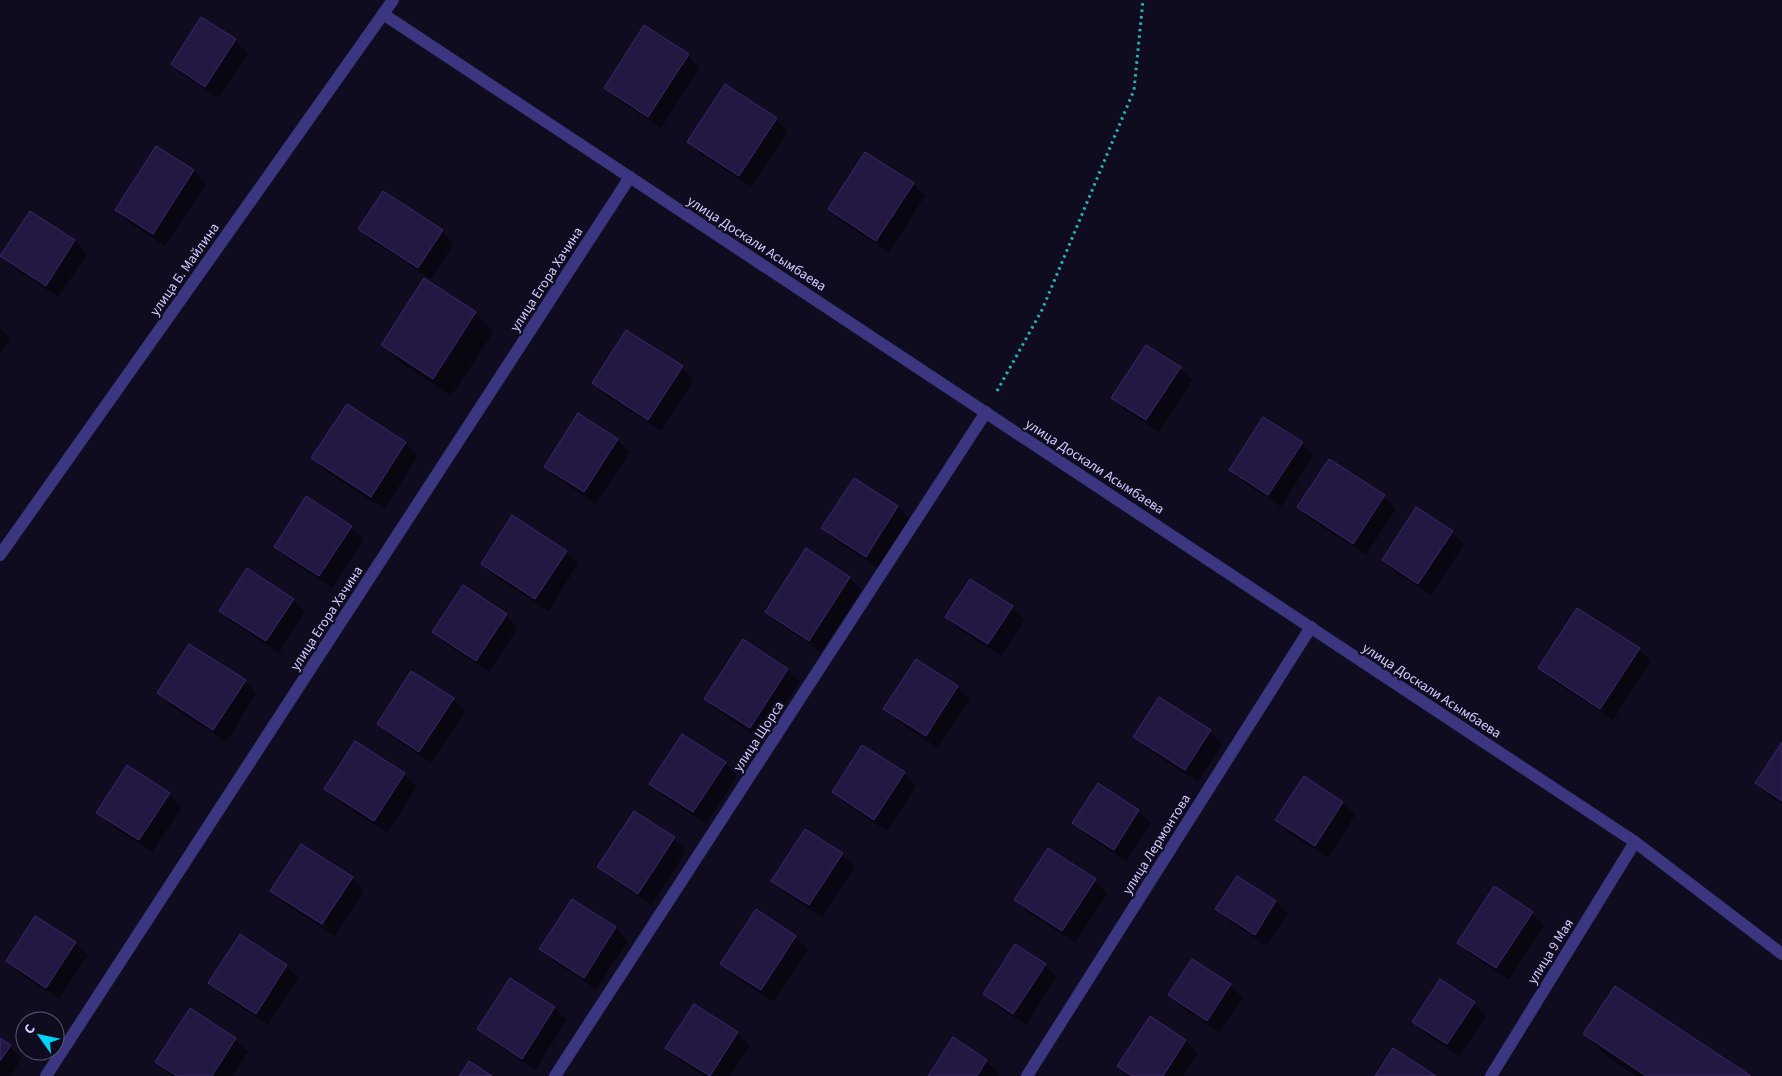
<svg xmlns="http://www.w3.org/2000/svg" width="1782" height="1076" font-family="'Source Sans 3',sans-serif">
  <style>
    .shadow { fill: #0007; fill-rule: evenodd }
    .building { fill: #221841; stroke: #3a296e }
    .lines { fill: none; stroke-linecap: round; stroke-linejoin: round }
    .path { stroke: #2bb3b1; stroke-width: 3; stroke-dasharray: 2.5 4; stroke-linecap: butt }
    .minor { stroke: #3c3680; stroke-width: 12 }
    .labels { text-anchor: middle; stroke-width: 4.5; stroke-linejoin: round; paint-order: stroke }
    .street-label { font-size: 14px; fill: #d3cbff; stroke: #100c20 }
  </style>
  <rect width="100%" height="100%" fill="#100c20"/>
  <g class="shadow">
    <path d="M202,19L235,40L248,53L218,98L185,76L172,64Z"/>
    <path d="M688,55L700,68L661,128L618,100L605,88Z"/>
    <path d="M776,119L788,131L752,187L701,154L689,142Z"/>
    <path d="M157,147L194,171L206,184L165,246L129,222L116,210Z"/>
    <path d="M913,184L925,196L889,252L842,222L829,209Z"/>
    <path d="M30,212L75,241L87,254L58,297L14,268L2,256Z"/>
    <path d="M360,229L442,231L454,243L431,279L372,241Z"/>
    <path d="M475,313L494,331L451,396L401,363L382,345Z"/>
    <path d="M0,328L10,338L0,354Z"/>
    <path d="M682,367L694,380L661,431L605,395L593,383Z"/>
    <path d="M1180,368L1192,380L1159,432L1125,410L1113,398Z"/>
    <path d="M347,405L406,443L418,456L384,509L325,471L313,458Z"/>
    <path d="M579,415L617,440L630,452L596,504L558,479L545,466Z"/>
    <path d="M1302,443L1314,455L1281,507L1243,482L1230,470Z"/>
    <path d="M1329,461L1384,496L1396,509L1366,555L1311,520L1299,507Z"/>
    <path d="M854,479L898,507L910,520L878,568L835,540L823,528Z"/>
    <path d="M307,498L351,527L364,539L332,588L288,559L275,547Z"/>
    <path d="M1452,532L1464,544L1431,595L1395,572L1383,560Z"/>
    <path d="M566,552L578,564L548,611L494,576L482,564Z"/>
    <path d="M849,578L862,590L821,652L779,624L766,612Z"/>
    <path d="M293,600L305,612L279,653L233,623L221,611Z"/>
    <path d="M1012,607L1024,620L1001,656L959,629L947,617Z"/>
    <path d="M506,615L518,627L489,672L446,644L434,632Z"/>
    <path d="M1639,649L1651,661L1613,720L1552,680L1540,668Z"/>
    <path d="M916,660L957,687L970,699L938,748L897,721L885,709Z"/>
    <path d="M788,670L800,682L762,740L718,711L706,699Z"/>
    <path d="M245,681L257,693L226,742L171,706L158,693Z"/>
    <path d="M453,699L465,712L432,763L391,736L378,724Z"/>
    <path d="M1210,731L1222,744L1198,782L1147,749L1135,736Z"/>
    <path d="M356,742L404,774L417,786L387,833L338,801L325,789Z"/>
    <path d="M1782,744V804L1769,796L1756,783Z"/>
    <path d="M725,763L737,776L706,824L663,796L651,784Z"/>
    <path d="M127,767L169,794L182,807L152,852L110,825L98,812Z"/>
    <path d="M904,773L916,786L887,831L846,804L833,792Z"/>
    <path d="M1304,778L1343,803L1355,815L1328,858L1289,833L1277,820Z"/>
    <path d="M1098,785L1138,811L1151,823L1126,861L1086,835L1074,823Z"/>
    <path d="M806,831L842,854L855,867L822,917L785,893L773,881Z"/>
    <path d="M674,838L686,851L651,905L611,879L599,867Z"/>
    <path d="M1048,850L1095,880L1108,893L1075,943L1028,912L1015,900Z"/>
    <path d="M1237,877L1276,902L1288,914L1267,946L1229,921L1217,909Z"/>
    <path d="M352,878L364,891L335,936L284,903L272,891ZM284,898L328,927L327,929L284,901Z"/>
    <path d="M572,900L616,928L628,941L596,989L553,961L541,949Z"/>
    <path d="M1532,913L1544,925L1509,980L1471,955L1459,942Z"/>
    <path d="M795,937L808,949L773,1002L734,976L722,964Z"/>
    <path d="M75,943L88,955L59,999L20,974L7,961Z"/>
    <path d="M1192,960L1230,985L1243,998L1220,1032L1182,1008L1170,995Z"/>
    <path d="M1045,965L1057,977L1026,1025L997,1006L984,994Z"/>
    <path d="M287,966L299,978L268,1025L222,995L210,983Z"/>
    <path d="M511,979L555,1008L567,1020L535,1070L491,1041L478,1029Z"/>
    <path d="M1474,1003L1486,1015L1460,1056L1426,1034L1414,1022Z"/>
    <path d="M695,1005L737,1033L750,1046L730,1076H704L679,1060L667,1048Z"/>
    <path d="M190,1010L235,1039L248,1052L232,1076H172L157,1062Z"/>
    <path d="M1150,1018L1186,1041L1198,1053L1183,1076H1129L1119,1066Z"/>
    <path d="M1584,1034L1749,1076H1636L1608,1058Z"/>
    <path d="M953,1039L987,1061L999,1073L997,1076H929Z"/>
    <path d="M0,1040L10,1046L22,1058L11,1076H0Z"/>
  </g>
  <g class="building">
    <path d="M201,17L236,39L205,87L171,64Z"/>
    <path d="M644,25L689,54L648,117L604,88Z"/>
    <path d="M725,84L777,118L739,176L687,142Z"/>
    <path d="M156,146L194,170L153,234L115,210Z"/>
    <path d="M865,152L914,183L876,241L828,209Z"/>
    <path d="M383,191L443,230L418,268L358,229Z"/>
    <path d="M30,211L75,240L46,286L0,256Z"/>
    <path d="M424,278L476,312L433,379L381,345Z"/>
    <path d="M626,330L683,366L648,420L592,383Z"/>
    <path d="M1146,345L1181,367L1146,420L1111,398Z"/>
    <path d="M347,404L406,442L371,497L311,458Z"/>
    <path d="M578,413L618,439L584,492L544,467Z"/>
    <path d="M1263,417L1303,442L1268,495L1229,470Z"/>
    <path d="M1329,459L1385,495L1353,544L1297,507Z"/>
    <path d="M854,478L898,506L866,557L821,528Z"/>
    <path d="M306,496L352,526L319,576L274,547Z"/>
    <path d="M1416,507L1453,531L1418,584L1382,560Z"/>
    <path d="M512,515L567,551L535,599L481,564Z"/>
    <path d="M806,548L850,577L809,641L765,612Z"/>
    <path d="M247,568L294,599L266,641L219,611Z"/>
    <path d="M970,579L1013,606L988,644L945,617Z"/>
    <path d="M463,585L507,614L476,661L432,632Z"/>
    <path d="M1577,608L1640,648L1600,709L1538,668Z"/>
    <path d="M743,639L788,669L750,728L704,699Z"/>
    <path d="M189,644L246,680L213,730L157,693Z"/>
    <path d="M916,659L958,686L926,736L883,709Z"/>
    <path d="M411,671L454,698L419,752L377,724Z"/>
    <path d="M1159,697L1211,730L1185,770L1133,737Z"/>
    <path d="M682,734L726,762L693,812L649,784Z"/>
    <path d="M355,741L405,773L374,821L324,789Z"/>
    <path d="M1782,742V801L1755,783Z"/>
    <path d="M862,745L905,772L874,820L832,792Z"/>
    <path d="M127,765L170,793L139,840L96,813Z"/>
    <path d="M1304,776L1343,802L1315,846L1275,820Z"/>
    <path d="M1098,783L1139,810L1114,850L1072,823Z"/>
    <path d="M634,811L675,837L638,894L597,867Z"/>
    <path d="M805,829L843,853L809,905L771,881Z"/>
    <path d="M301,844L353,877L322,924L270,891Z"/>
    <path d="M1048,848L1096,879L1062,931L1014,900Z"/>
    <path d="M1237,876L1276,901L1255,935L1215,909Z"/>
    <path d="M1494,886L1533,912L1496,968L1457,943Z"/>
    <path d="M572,899L616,927L584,978L539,949Z"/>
    <path d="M756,909L796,936L761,990L720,964Z"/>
    <path d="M35,916L76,942L46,988L6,961Z"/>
    <path d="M240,934L287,965L256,1014L208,983Z"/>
    <path d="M1015,944L1046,964L1013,1014L983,994Z"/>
    <path d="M1192,959L1231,984L1207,1021L1168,995Z"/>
    <path d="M510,978L555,1007L522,1059L477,1029Z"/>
    <path d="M1440,979L1475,1002L1447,1044L1412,1022Z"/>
    <path d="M1615,986L1751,1076H1646L1583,1034Z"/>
    <path d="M694,1004L738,1032L710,1076L665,1048Z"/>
    <path d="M190,1008L236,1038L212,1076H177L155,1062Z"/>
    <path d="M1150,1016L1186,1040L1163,1076H1132L1117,1066Z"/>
    <path d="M953,1037L987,1060L977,1076H928Z"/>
    <path d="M0,1038L11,1045L0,1061Z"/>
    <path d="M1393,1048L1436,1076H1375Z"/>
    <path d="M469,1061L492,1076H459Z"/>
  </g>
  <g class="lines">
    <path class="path" d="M997,391L1042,310L1134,90L1143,0"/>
    <g class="minor">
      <path d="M383,14L1635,842L1782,954"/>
      <path d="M0,555L393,0"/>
      <path d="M46,1076L630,177"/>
      <path d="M555,1076L986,412"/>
      <path d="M1027,1076L1311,627"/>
      <path d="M1491,1076L1635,842"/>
    </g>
  </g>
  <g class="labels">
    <g class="street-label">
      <text transform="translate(757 243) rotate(33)" y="5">улица Доскали Асымбаева</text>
      <text transform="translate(184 269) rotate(-55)" y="5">улица Б. Майлина</text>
      <text transform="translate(546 279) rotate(-57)" y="5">улица Егора Хачина</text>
      <text transform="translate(1095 466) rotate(33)" y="5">улица Доскали Асымбаева</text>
      <text transform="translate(326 618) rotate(-57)" y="5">улица Егора Хачина</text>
      <text transform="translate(1432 690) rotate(33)" y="5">улица Доскали Асымбаева</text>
      <text transform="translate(758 736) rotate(-57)" y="5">улица Щорса</text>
      <text transform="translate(1156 844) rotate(-58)" y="5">улица Лермонтова</text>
      <text transform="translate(1550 951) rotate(-58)" y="5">улица 9 Мая</text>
    </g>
  </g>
  <g transform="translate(40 1036) rotate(303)"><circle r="24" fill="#100c20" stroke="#5e5879"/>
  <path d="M0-4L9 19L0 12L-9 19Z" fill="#00d4f6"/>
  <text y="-8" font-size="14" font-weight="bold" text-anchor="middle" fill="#d3cbff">С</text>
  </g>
</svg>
